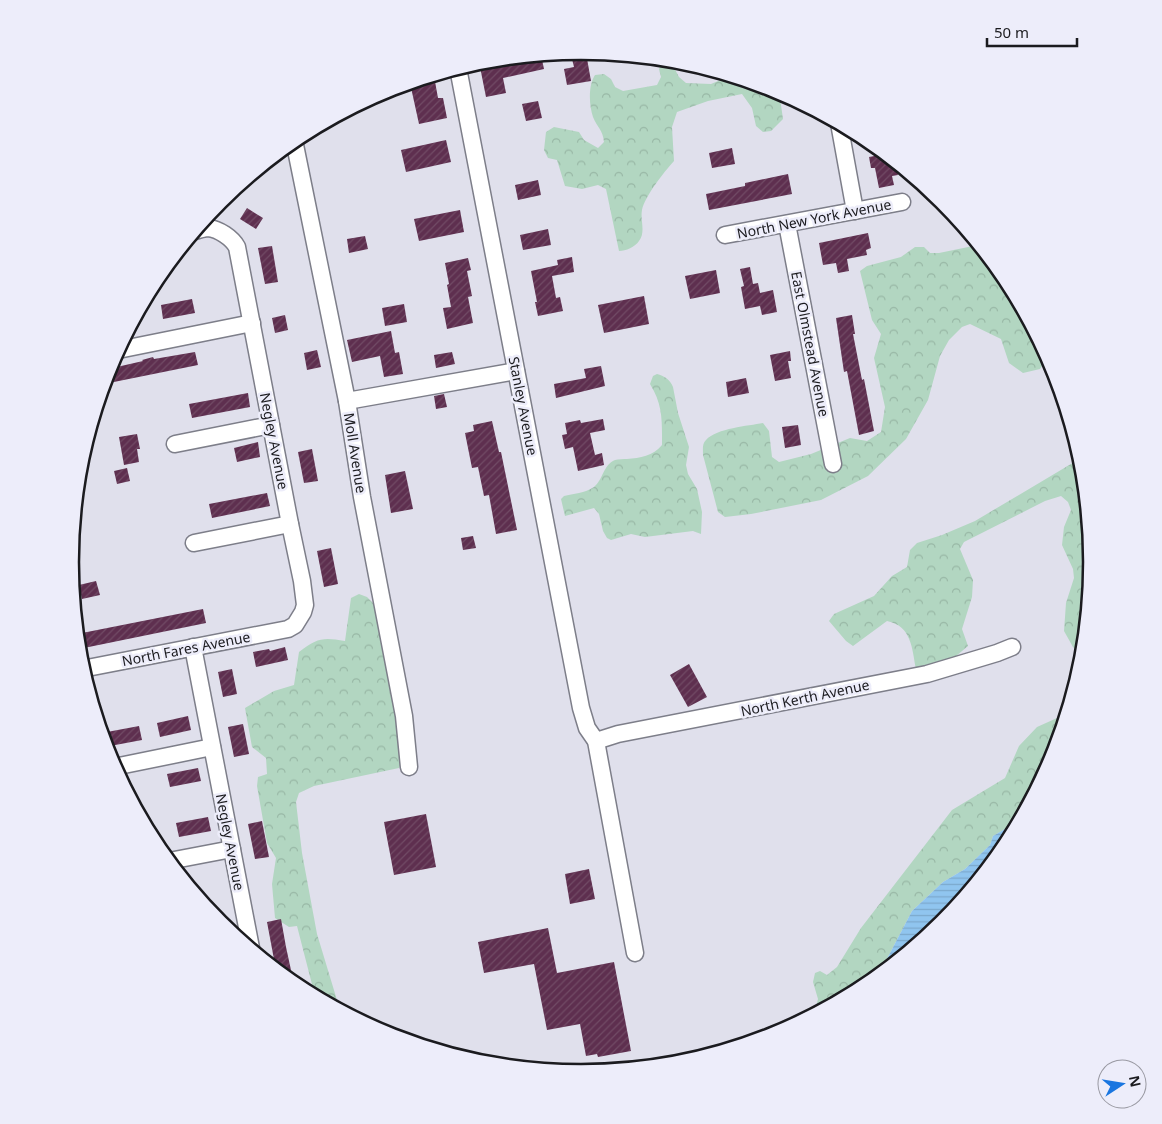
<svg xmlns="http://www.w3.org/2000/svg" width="1162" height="1124" font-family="'Noto Sans',sans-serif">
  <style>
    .forest { fill: url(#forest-crowns) }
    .water { fill: url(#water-rules) }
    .building { fill: url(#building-hatch) }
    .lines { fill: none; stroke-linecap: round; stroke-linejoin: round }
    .minor-casing { stroke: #7d7e89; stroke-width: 19 }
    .minor { stroke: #fff; stroke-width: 16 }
    .labels { text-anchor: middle; stroke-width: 5; stroke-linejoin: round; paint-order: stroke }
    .street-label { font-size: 14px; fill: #1b1b1f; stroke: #ededfa }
    .rim { fill: none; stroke: #1b1b1f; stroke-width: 2.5 }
  </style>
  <defs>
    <pattern id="forest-crowns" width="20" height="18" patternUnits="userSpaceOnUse" patternTransform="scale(1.25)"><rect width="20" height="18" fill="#b2d6c1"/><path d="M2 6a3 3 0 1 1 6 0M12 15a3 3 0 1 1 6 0" fill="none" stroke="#98b7a5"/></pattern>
    <pattern id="water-rules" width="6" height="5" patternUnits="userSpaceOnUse" patternTransform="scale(1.25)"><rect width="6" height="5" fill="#90c5ef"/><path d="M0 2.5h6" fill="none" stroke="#7ca9cc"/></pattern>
    <pattern id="building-hatch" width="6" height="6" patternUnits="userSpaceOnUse" patternTransform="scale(1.25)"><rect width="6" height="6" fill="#5e2f4f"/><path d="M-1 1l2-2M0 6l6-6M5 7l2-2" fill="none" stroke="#714b65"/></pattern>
  </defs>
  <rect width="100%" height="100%" fill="#e0e0ec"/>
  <g class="forest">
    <path d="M663,60L671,62L679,77L686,83L711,84L730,76L777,90L779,91L783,119L771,131L763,132L756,126L752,108L742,94L708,101L677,112L672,127L674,161C664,172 645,196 642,210C640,220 646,232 639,241C635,247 626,251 619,251L606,189L598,185L582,189L565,186L557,160L548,158L544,150L546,132L554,127L579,132L584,140L598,148L604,142C603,130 597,127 593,117C589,105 588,86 595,75L604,74L611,79L615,87L623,91L657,85L661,77L659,69Z"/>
    <path d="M978,245L1006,278L1048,357L1040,369L1023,373L1009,363L1001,339L970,324L962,327L949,340L940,356L928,400L906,439L868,476L821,500L751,514L725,517L718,512L703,455C703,449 702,444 706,440C717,428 748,426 763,423L769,431L772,457L779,462L811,454L850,438L867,441L881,432L885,407L874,358L881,334L872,320L860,271L867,266L901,257L915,247H924L930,253H939Z"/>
    <path d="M657,374C664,376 670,379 673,387L678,413L689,447L686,465L688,474L697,489L702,512L701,534L693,531L645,537L631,534L611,540L607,538L603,531L599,514L594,508L565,516L561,499L564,496C573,494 585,493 594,487C603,480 603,465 615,460C618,459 624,459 627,459C640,458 653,456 662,445C662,421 663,405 650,384L653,376Z"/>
    <path d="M1081,458L1092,562L1082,656L1073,647L1064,631L1066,603L1074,578L1073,569L1062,545L1064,527L1071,510L1068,502L1061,496L1045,501L964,542L960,549L973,580L972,597L962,629L968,646L949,662L916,669C912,649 912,626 887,621L853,646L846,641L829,621L834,614L874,596L892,576L907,567L910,550L917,543L942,535L975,521Z"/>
    <path d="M359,594L367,597L380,610L404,735L402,760L399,768L314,786L299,793L296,802L302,853L317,934L340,1010L315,996L297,926L289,927L275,918L272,884L276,858L267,843L257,786L258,777L267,774L266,758L252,747L245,708L274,691L294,685L299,652C317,638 323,637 345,641L351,598Z"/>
    <path d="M1066,714L1053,758L1019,821L993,836L990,845L965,869L943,882L912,911L878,976L865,987L814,1014L818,999L813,982L815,973L820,971L827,975L837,967L861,928L952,810L1005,778L1019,746L1037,727Z"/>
  </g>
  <path class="water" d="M1019,821L1006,846L942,923L878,976L912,911L943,882L965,869L990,845L993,836Z"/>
  <g class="building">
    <path d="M586,53L591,81L567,85L564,69L574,67L571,55Z"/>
    <path d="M541,55L544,69L503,78L506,93L486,97L479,62Z"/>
    <path d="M434,76L438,98H443L447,118L419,124L410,83Z"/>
    <path d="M538,101L542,118L526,121L522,104Z"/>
    <path d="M446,140L451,162L406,172L401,150Z"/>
    <path d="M732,148L735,164L712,168L709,153Z"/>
    <path d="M885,154L896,163L898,175L892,176L894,185L879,188L875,168H871L869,157Z"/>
    <path d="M788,174L792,194L709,210L706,194L745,186V183Z"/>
    <path d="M538,180L541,195L518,200L515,185Z"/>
    <path d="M247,208L263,218L256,229L240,219Z"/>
    <path d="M460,210L464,232L419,241L414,219Z"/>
    <path d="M548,229L551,245L523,250L520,235Z"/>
    <path d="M868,233L871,248L866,250L867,255L847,259L849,271L838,273L836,263L823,265L819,243Z"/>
    <path d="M365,236L368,249L349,253L347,239Z"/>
    <path d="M272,246L278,282L265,284L258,248Z"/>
    <path d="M572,257L574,272L552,276L556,298L560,297L563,311L538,316L535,302H537L531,271L558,265L557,260Z"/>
    <path d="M468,258L471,270L467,271L472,296L468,297L473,323L447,329L443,308L451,307L447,285L449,284L445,263Z"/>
    <path d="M750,267L753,284L758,283L760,293L773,290L777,312L762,315L760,306L745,309L741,287L744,286L740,269Z"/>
    <path d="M716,270L720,293L690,299L685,276Z"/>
    <path d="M644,296L649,324L604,333L598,305Z"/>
    <path d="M192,299L195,313L163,319L161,305Z"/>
    <path d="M404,304L407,322L385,326L382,308Z"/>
    <path d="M285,315L288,330L275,333L272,318Z"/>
    <path d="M852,315L855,334H853L862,380L864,379L874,431L859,435L847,371L844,372L836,318Z"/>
    <path d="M391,331L395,353L399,352L403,374L384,377L380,356L352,362L347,340Z"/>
    <path d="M317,350L321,367L307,370L304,353Z"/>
    <path d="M790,351L791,361H788L791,378L775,381L770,355Z"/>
    <path d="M195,352L198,365L104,384L108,369L143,361L142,360L153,357L154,359Z"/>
    <path d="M452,352L455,364L436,368L434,355Z"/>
    <path d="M601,366L605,386L556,398L554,384L586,378L584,369Z"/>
    <path d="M746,378L749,393L728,397L726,382Z"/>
    <path d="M248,393L250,407L192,418L189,404Z"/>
    <path d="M444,394L447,407L436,409L434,396Z"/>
    <path d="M603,419L605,430L590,433L595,455L602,453L604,465L578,471L573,447L565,449L562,435L567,434L565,423L580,420L581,423Z"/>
    <path d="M492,421L499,452H501L517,530L496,534L489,495L484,496L478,467L472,468L465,433L474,431L473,425Z"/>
    <path d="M798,425L801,445L785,448L782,427Z"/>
    <path d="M137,434L140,449H137L139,462L124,465L119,437Z"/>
    <path d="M258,442L260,457L237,462L234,448Z"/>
    <path d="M312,449L318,481L304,483L298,452Z"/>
    <path d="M127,468L130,481L117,484L114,471Z"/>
    <path d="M405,471L413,509L391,513L385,475Z"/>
    <path d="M267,493L270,506L212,518L209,504Z"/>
    <path d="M473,536L476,548L463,550L461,538Z"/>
    <path d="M331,548L338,584L324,587L317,551Z"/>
    <path d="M96,581L100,595L82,599L79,585Z"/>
    <path d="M203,609L206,623L79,649L77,634Z"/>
    <path d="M285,647L288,660L256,667L253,652L269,649L270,651Z"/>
    <path d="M689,664L707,697L688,707L670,675Z"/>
    <path d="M232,669L237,694L223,697L218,672Z"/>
    <path d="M188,716L191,730L160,737L157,723Z"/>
    <path d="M243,724L249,754L234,757L228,727Z"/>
    <path d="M139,726L142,740L110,746L107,732Z"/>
    <path d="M198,768L201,781L170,787L167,774Z"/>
    <path d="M426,814L436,867L394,875L384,822Z"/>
    <path d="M208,817L211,831L179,837L176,823Z"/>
    <path d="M262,821L269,857L255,859L248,824Z"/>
    <path d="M589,869L595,899L570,904L565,874Z"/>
    <path d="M281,919L286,947L294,984L276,970L267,922Z"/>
    <path d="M548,928L557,973L614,962L631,1051L598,1057L597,1054L586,1056L580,1024L547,1030L534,964L484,973L478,942Z"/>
  </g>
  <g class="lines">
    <defs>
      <g id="minor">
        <path d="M458,68L581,708L587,728L596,741L635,953"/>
        <path d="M839,123L855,211"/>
        <path d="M294,140L347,401L362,497L404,716L409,767"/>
        <path d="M787,224L833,464"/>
        <path d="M725,235L902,202"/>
        <path d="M118,350L252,323"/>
        <path d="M347,401L516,371"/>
        <path d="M175,444L271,425"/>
        <path d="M194,543L290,524"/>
        <path d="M193,647L251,948"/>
        <path d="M82,669L288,629L295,625L303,612L305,605L302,581L290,524L237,247C232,238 219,229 208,228C204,228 199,230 195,231"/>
        <path d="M596,741L618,734L927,674L997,653L1012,647"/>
        <path d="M114,767L212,747"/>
        <path d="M169,861L232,849"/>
      </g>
    </defs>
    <use href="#minor" class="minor-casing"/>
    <use href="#minor" class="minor"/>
  </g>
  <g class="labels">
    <g class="street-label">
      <text transform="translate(814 219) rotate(-11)" y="5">North New York Avenue</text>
      <text transform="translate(810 344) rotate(79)" y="5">East Olmstead Avenue</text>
      <text transform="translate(523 406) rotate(79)" y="5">Stanley Avenue</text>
      <text transform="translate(274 441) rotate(79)" y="5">Negley Avenue</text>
      <text transform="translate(355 453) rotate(81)" y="5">Moll Avenue</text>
      <text transform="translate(186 649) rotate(-11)" y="5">North Fares Avenue</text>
      <text transform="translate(805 698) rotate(-12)" y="5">North Kerth Avenue</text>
      <text transform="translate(230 842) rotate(79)" y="5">Negley Avenue</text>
    </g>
  </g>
  <path d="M0 0H1162V1124H0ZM79 562a502 502 0 1 1 1004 0a502 502 0 1 1-1004 0Z" fill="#ededfa" fill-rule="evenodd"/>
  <path class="rim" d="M79 562a502 502 0 1 1 1004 0a502 502 0 1 1-1004 0Z"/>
  <g transform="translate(1122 1084) rotate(78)"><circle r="24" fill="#ededfa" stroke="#9999a2"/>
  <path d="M0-4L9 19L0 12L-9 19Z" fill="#1a76e0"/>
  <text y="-8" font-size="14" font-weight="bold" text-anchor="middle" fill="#1b1b1f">N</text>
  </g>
  <path d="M987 38v8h90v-8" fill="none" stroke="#1b1b1f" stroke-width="2.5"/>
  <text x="994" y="38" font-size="15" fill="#1b1b1f" stroke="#ededfa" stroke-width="4" paint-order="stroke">50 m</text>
</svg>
